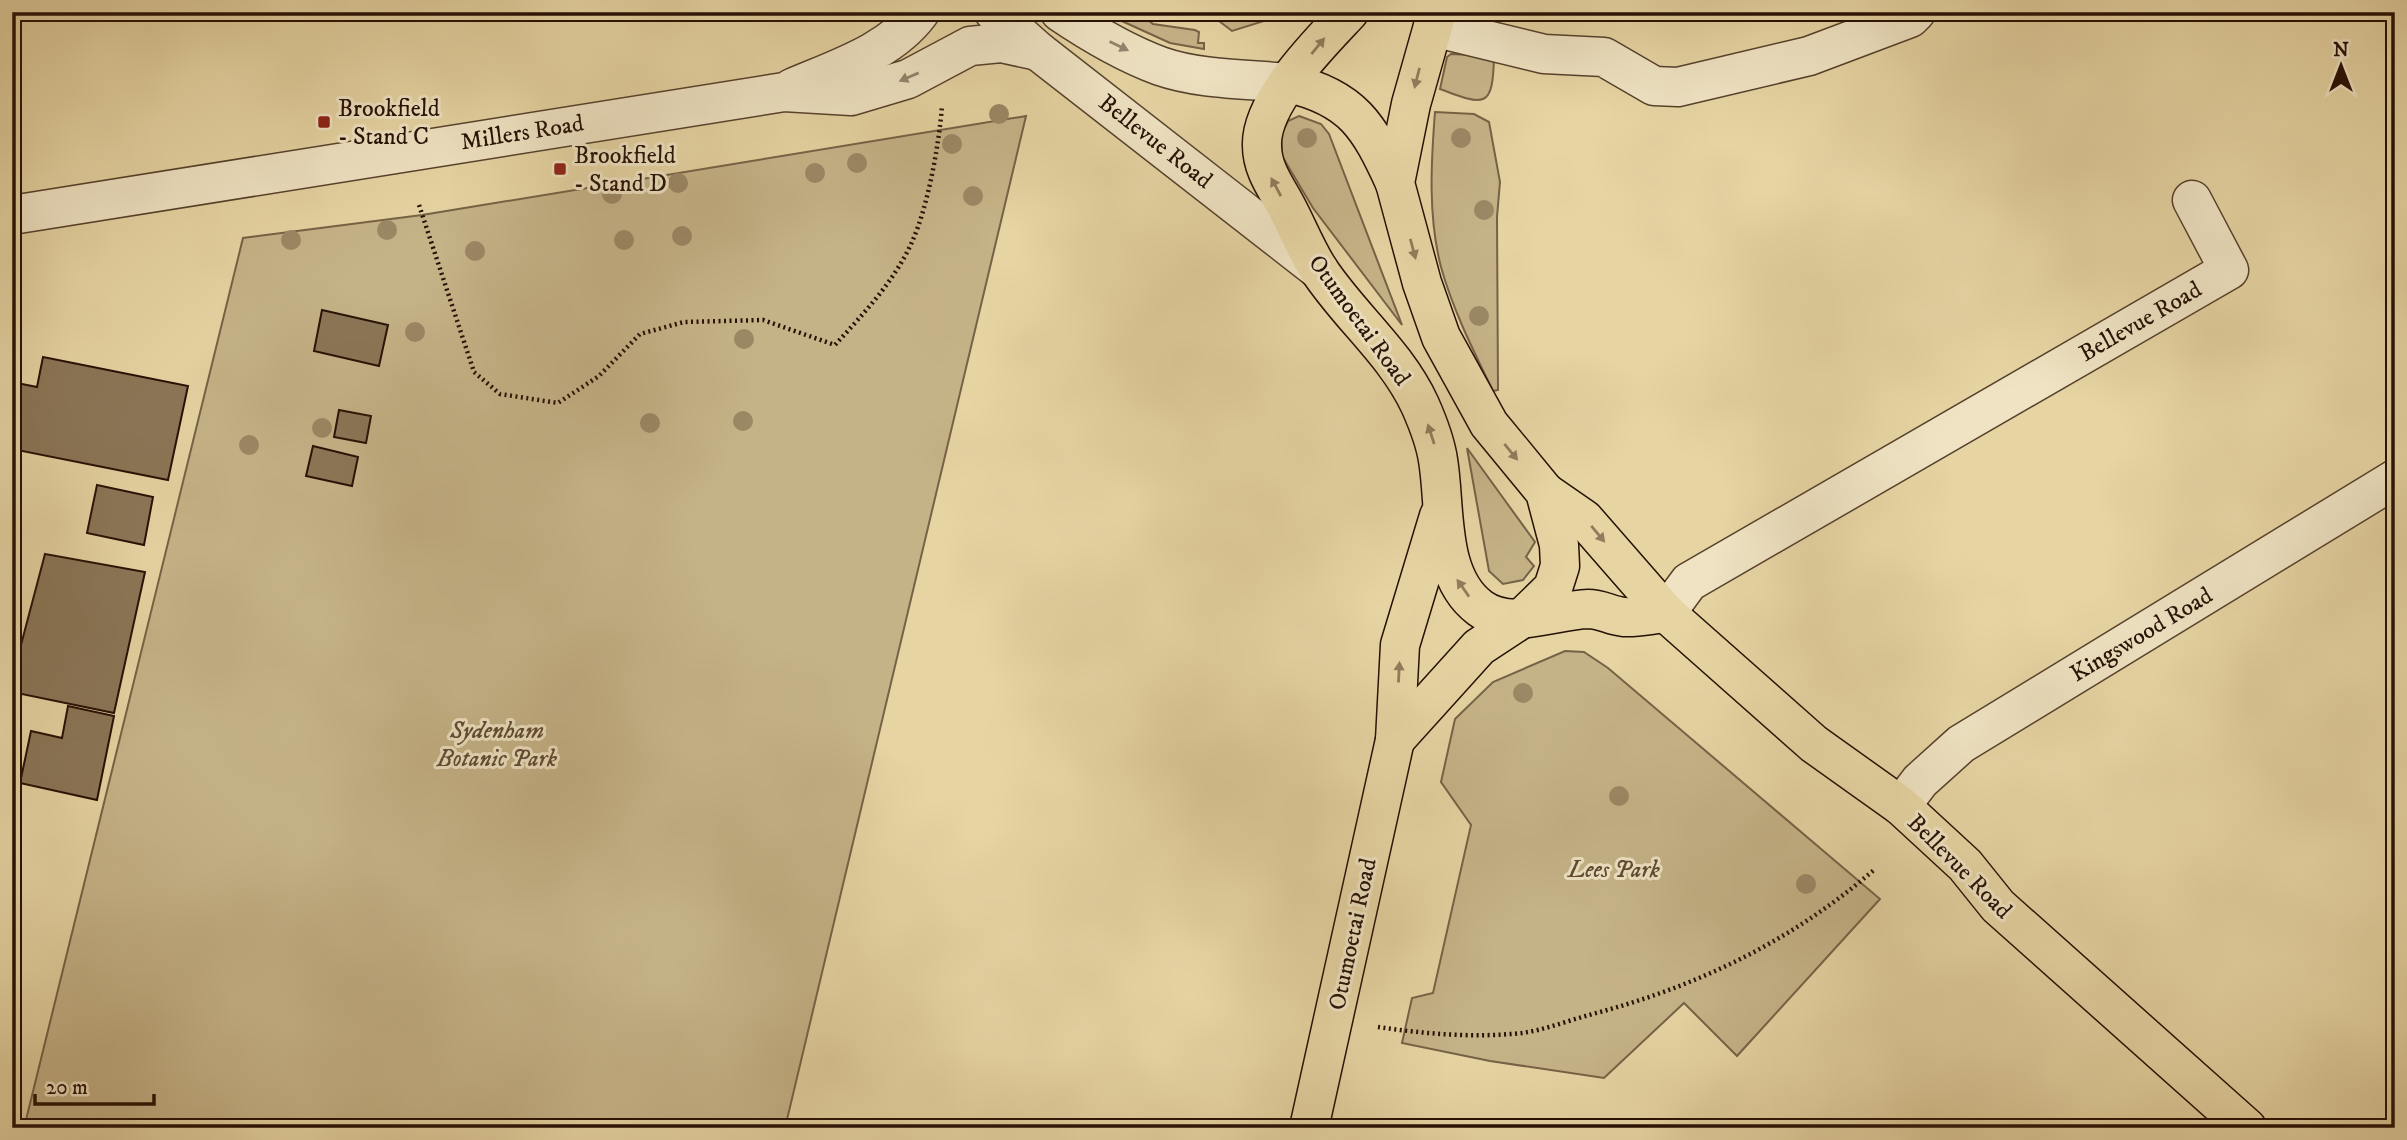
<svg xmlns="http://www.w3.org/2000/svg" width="2407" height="1140" font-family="'IM FELL DW Pica',serif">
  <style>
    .green { fill: #c5b388; stroke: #766246; stroke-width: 2 }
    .building { fill: #8a7657; stroke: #261005; stroke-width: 2 }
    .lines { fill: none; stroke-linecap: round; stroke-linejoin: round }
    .minor-casing { stroke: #56412c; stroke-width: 41 }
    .major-casing { stroke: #261005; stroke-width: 41 }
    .path { stroke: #261005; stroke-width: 4.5; stroke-dasharray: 2 3.5; stroke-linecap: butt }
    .minor { stroke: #efe3c3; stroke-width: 38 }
    .major { stroke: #e6d4a3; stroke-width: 38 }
    .tree { fill: #9b8865 }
    .oneway { fill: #95846e }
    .oneway2 { fill: #907c5c }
    .poi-dot { fill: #8f2418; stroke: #efe3c3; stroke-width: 2.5 }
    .labels { text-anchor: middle; stroke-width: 6; stroke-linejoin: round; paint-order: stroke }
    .poi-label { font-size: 24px; fill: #261005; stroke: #efe3c3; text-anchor: start }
    .street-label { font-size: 24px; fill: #261005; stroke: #efe3c3 }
    .park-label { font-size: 24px; font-style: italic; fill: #5e4933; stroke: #efe3c3 }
  </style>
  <rect width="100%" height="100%" fill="#e6d4a3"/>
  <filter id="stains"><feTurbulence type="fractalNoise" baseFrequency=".00286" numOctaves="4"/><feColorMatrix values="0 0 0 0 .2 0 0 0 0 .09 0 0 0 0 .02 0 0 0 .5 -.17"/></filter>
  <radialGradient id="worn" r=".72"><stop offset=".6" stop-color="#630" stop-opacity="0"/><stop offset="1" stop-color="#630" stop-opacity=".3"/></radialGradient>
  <g class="green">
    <path d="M1102,12H1138L1153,24L1195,30L1199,32L1198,43H1204V49L1170,43Z"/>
    <path d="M1184,12H1293L1232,31L1215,18Z"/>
    <path d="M1451,54L1494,56C1493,109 1485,106 1440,89L1447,57Z"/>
    <path d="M1435,112L1474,114L1489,122L1500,182L1497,217L1498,390L1493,391C1473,350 1453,310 1441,267C1428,217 1431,163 1435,112Z"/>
    <path d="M1026,116L785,1128H24L243,238L422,215Z"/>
    <path d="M1299,116L1321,124L1329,134L1402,325L1313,208L1282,156L1281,135L1288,121Z"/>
    <path d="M1467,448L1535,542L1526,557L1534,566L1523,580L1503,584L1489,571Z"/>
    <path d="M1565,651L1584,652L1608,668L1880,899L1737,1056L1684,1003L1604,1078L1490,1061L1402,1043L1412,998L1433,993L1471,825L1441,782L1455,719L1493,682Z"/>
  </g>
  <g class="building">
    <path d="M322,310L388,325L379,366L314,351Z"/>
    <path d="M43,357L188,386L168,480L12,449V382L37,387Z"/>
    <path d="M339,410L371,416L366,443L334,437Z"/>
    <path d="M313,446L358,457L352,486L306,476Z"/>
    <path d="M97,485L153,497L144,545L87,533Z"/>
    <path d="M45,554L145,572L114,713L12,692V679Z"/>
    <path d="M68,706L114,716L97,800L20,783L31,731L62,738Z"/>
  </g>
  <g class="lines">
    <defs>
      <g id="minor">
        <path d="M994,12L1038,51L1319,270"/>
        <path d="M1060,12C1091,33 1125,53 1160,66C1200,80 1247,79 1289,83"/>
        <path d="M1433,27L1544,54L1604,57L1654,86L1678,87L1809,56L1910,18L1916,12"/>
        <path d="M792,88C836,69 891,52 920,12"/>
        <path d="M12,215L784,92L851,96L908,79L970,46L1001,43L1038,51"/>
        <path d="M1666,613L1689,582L2229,270L2192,200"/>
        <path d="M1901,806L1920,781L1961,744L2395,479"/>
      </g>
      <g id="major">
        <path d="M1349,12C1320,43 1260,102 1262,146C1262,168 1275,186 1285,204C1297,226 1306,250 1319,270C1350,317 1396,353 1420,405C1428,423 1435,440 1438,460C1446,507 1437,576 1480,608C1511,631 1554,610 1588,609C1602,609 1611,616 1624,617C1637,618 1653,614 1666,613"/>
        <path d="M1289,83C1353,98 1369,126 1395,183"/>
        <path d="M1545,492L1584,519L1666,613L1814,744L1901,806L1965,865L1998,906L2247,1128"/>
        <path d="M1395,740L1479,647L1520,620L1553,588L1560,566L1559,545L1545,492L1489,424L1441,337L1422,283L1395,183L1411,104L1437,12"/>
        <path d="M1309,1128L1395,740L1400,645L1439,516"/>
      </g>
    </defs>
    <use href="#minor" class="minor-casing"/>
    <use href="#major" class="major-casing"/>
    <g class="path">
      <path d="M419,205L474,372L500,394L558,403L599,376L640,334L684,322L763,320L835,345C863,314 894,282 912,242C928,206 939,145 942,106"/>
      <path d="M1378,1027C1425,1034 1475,1038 1522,1033C1544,1030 1567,1021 1589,1015C1696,987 1791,942 1875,869"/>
    </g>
    <use href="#minor" class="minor"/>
    <use href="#major" class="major"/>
  </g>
  <g class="tree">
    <circle cx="999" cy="114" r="10"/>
    <circle cx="1307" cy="138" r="10"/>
    <circle cx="1461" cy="138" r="10"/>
    <circle cx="952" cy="144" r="10"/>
    <circle cx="857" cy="163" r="10"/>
    <circle cx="815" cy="173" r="10"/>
    <circle cx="678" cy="183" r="10"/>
    <circle cx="612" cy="194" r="10"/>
    <circle cx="973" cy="196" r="10"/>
    <circle cx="1484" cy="210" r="10"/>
    <circle cx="387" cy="230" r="10"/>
    <circle cx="682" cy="236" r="10"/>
    <circle cx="291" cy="240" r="10"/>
    <circle cx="624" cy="240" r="10"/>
    <circle cx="475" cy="251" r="10"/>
    <circle cx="1479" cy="316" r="10"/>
    <circle cx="415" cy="332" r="10"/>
    <circle cx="744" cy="339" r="10"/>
    <circle cx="743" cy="421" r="10"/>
    <circle cx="650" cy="423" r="10"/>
    <circle cx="322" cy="428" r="10"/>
    <circle cx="249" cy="445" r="10"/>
    <circle cx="1523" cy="693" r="10"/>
    <circle cx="1619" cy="796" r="10"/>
    <circle cx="1806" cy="884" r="10"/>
  </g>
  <defs><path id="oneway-solid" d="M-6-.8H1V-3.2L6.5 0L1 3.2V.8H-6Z" transform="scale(1.75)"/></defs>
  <g class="oneway">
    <use href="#oneway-solid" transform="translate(1119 46) rotate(26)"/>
    <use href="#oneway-solid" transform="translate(909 77) rotate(157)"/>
  </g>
  <g class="oneway2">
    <use href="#oneway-solid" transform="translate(1318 46) rotate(-51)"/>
    <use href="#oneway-solid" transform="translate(1417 78) rotate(104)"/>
    <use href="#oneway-solid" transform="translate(1276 187) rotate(-118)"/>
    <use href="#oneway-solid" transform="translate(1413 249) rotate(75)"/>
    <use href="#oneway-solid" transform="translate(1431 434) rotate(-108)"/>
    <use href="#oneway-solid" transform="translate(1511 452) rotate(51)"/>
    <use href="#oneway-solid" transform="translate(1598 534) rotate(50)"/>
    <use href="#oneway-solid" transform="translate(1463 588) rotate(-125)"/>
    <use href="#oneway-solid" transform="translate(1399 672) rotate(-87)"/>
  </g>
  <g class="poi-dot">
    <rect x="317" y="115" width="14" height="14" rx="3.5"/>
    <rect x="553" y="162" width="14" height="14" rx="3.5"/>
  </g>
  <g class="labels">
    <g class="poi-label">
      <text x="338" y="116">Brookfield<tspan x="338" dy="28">- Stand C</tspan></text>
      <text x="574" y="163">Brookfield<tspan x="574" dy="28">- Stand D</tspan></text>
    </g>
    <g class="street-label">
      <text transform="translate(522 132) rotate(-9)" y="8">Millers Road</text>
      <text transform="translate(1156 141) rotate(38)" y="8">Bellevue Road</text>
      <text transform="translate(1360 320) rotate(54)" y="8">Otumoetai Road</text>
      <text transform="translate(2140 321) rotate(-30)" y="8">Bellevue Road</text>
      <text transform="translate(2141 634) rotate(-31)" y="8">Kingswood Road</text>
      <text transform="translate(1960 866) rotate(45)" y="8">Bellevue Road</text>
      <text transform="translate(1352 934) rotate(-78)" y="8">Otumoetai Road</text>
    </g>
    <g class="park-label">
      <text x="497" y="738">Sydenham<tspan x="497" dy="28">Botanic Park</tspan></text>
      <text x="1614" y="877">Lees Park</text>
    </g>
  </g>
  <rect width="2407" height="1140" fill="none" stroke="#e6d4a3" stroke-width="42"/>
  <rect x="14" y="14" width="2379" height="1112" fill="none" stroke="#261005" stroke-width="3.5"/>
  <rect x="21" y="21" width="2365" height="1098" fill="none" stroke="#261005" stroke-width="2"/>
  <g transform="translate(2341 66)" stroke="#efe3c3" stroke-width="5" paint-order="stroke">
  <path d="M0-5L12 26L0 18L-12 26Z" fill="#261005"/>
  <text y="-10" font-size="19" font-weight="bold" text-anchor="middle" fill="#261005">N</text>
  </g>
  <path d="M35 1094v10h119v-10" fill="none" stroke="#261005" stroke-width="3.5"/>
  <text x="46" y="1094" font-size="21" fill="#261005" stroke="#efe3c3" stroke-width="5" paint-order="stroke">20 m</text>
  <rect width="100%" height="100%" filter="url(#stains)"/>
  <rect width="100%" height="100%" fill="url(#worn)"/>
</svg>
